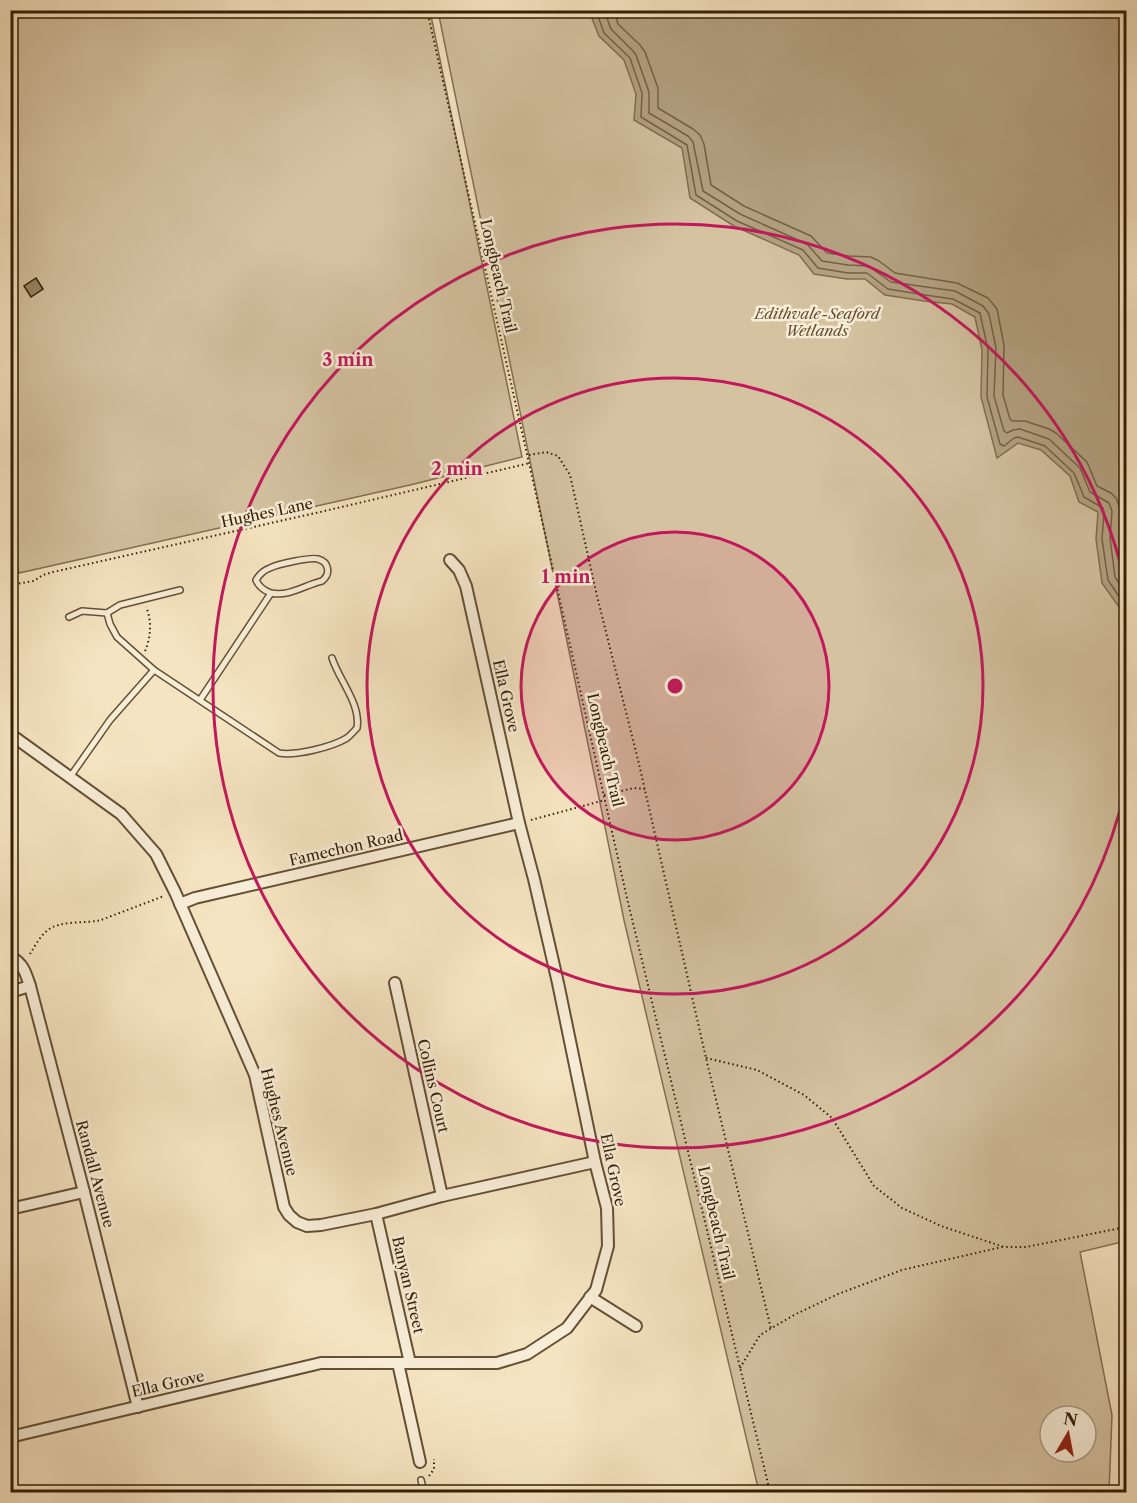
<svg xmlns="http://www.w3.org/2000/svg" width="1137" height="1503" font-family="'Libre Caslon Text',serif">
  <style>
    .green { fill: #d4c2a1; stroke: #847053; stroke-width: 1.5; fill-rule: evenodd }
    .water { fill: #b3a181; stroke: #806d4f; stroke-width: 1.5 }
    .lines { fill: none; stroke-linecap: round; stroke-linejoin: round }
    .shore { stroke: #746043; stroke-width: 1.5 }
    .building { fill: #988567; stroke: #341e05; stroke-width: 1.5 }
    .service-casing { stroke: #645034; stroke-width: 8 }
    .minor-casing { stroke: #645034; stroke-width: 14 }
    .path { stroke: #341e05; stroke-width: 2; stroke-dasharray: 1.5 3; stroke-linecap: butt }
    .service { stroke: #f8edd7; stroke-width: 5 }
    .minor { stroke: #f8edd7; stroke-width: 10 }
    .ring { fill: none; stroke: #c2185b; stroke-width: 3 }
    .labels { text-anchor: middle; stroke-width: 5; stroke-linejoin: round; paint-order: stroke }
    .street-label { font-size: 15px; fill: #341e05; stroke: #f8edd7 }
    .park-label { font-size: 15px; font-style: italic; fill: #644f34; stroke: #f8edd7 }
    .centre { fill: #c2185b; stroke: #f8edd7; stroke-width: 3 }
    .ring-label { font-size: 18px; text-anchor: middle; font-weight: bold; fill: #c2185b; stroke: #f8edd7; stroke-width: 5; stroke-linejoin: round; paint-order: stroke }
  </style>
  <rect width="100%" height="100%" fill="#f5e4c1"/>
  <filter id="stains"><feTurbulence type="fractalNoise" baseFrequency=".00333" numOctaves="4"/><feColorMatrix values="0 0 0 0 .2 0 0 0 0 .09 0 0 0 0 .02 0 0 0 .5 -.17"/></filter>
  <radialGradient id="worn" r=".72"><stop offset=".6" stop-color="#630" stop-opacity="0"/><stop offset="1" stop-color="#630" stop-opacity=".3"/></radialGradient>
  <g class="green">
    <path d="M10,11H430L522,457L410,485L19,573L10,535Z"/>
    <path d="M438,11H1126V1241L1080,1252L1112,1415L1109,1492H759L624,920ZM1050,1416H1086V1452H1050Z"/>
  </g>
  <path class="water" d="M589,11H1126V617L1102,583L1096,539L1098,512L1079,502L1070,476L1041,450L1018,443L997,458L981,397L982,350L975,317L952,304L924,301L885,295L865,279H847L814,274L799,255L734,226L690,198L682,148L634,120L636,94L624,60L599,36Z"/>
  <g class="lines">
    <g class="shore">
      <path d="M596,10L604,33L630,58L642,93L641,117L687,145L696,195L737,221L803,250L818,268L848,273H867L888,289L925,295L953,299L980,313L988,350L987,397L1000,444L1004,446L1014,438L1018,437L1045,446L1074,473L1084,497L1103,508L1104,513L1102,539L1108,580L1126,607"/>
      <path d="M604,10L611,29L633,51L636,55L649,92V113L688,136L693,142L703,191L740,214L807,244L822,261L848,265L868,266L891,282L955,291L983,306L989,314L996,348L994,396L1004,431L1007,433L1013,430L1020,429L1049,439L1080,468L1090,492L1109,503L1112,511L1110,538L1115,577L1126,594"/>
      <path d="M614,10L618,24L640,45L645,52L658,88V108L693,129L700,135L704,144L711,185L744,206L811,236L827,253L849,256L871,257L879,261L895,273L957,283L988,298L997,309L1004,345L1003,395L1010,419L1012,421H1025L1049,429L1056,433L1087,462L1097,486L1111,493L1116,498L1121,511L1119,538L1124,574L1126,578"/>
    </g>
  </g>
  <path class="building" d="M36,278L43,289L31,297L24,286Z"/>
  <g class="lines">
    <defs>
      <g id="service">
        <path d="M69,617L82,611L107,613"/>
        <path d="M154,670L117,637L110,624L107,613L120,605L180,590"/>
        <path d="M200,700L271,593C265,591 259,587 256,580C259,575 264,570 270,568C278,564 310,557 318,559C329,562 331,574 322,581C305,585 289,597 271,593"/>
        <path d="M70,777L110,720L154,670L279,753C296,756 332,747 347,738C351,735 354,731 357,728C361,704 339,680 332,658"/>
        <path d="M421,1480L424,1492"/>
      </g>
      <g id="minor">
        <path d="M10,734L121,814L156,854L175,892L255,1075L284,1207L289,1215L297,1222L307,1226L321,1225L376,1214L442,1196L595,1162"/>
        <path d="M180,904L195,898L519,823"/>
        <path d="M10,956C24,965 25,971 30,986L84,1192L138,1407"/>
        <path d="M395,983L442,1196"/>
        <path d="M10,992L30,986"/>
        <path d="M10,1209L84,1192"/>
        <path d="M376,1214L410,1363"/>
        <path d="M590,1297L636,1326"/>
        <path d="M398,1363L420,1462"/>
        <path d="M10,1437L321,1363H497L527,1354L567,1328L596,1290L608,1246L607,1208L595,1162L558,983L534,879L519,823L466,586L459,570L450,560"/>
      </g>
    </defs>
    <use href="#service" class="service-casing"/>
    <use href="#minor" class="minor-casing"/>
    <g class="path">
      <path d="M427,10L626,894L770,1492"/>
      <path d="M529,455L546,452L558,456L570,475L597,596L639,764L706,1058L771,1329"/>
      <path d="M10,585L34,581L43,575L53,572L320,512L530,463"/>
      <path d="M145,651C151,638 152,620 146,607"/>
      <path d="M604,795L634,788L645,789"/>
      <path d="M531,820L605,800"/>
      <path d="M30,954C35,946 40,936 48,930C60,920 85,924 101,920L164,896"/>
      <path d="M706,1058L757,1070L804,1095L832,1118L874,1186L902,1208L941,1226L1004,1247H1026L1126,1227"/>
      <path d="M740,1368L760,1335L794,1315L838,1294L902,1270L1002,1247"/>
      <path d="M429,1476L434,1469V1459"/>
    </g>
    <use href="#service" class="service"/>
    <use href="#minor" class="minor"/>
  </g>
  <circle cx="675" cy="686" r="154" fill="#c2185b" fill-opacity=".12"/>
  <g class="ring">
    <circle cx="675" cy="686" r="154"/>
    <circle cx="675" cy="686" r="308"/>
    <path d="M1126 786A462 462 0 1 1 1126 586"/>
  </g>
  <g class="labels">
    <g class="street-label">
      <text transform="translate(498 276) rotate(77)" y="5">Longbeach Trail</text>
      <text transform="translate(267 513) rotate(-12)" y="5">Hughes Lane</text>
      <text transform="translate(506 696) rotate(77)" y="5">Ella Grove</text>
      <text transform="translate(605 750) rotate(77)" y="5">Longbeach Trail</text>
      <text transform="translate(346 848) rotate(-13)" y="5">Famechon Road</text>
      <text transform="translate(433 1086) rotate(77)" y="5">Collins Court</text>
      <text transform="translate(279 1122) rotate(76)" y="5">Hughes Avenue</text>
      <text transform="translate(613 1170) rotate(78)" y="5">Ella Grove</text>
      <text transform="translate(95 1174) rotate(75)" y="5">Randall Avenue</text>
      <text transform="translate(716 1223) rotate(77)" y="5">Longbeach Trail</text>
      <text transform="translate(408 1285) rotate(77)" y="5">Banyan Street</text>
      <text transform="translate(168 1384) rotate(-13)" y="5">Ella Grove</text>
    </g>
    <g class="park-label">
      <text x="817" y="319">Edithvale-Seaford<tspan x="817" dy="17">Wetlands</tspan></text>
    </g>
  </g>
  <circle cx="675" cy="686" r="9" class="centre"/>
  <g class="ring-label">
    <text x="348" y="366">3 min</text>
    <text x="457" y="475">2 min</text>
    <text x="566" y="583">1 min</text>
  </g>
  <rect width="1137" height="1503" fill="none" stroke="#f5e4c1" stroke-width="36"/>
  <rect x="12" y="12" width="1113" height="1479" fill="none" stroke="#341e05" stroke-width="3"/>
  <rect x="18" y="18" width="1101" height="1467" fill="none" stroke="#341e05" stroke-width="1.5"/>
  <g transform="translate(1068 1434) rotate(10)"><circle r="28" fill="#f8edd7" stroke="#aa9a83" stroke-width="1.5"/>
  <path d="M0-4.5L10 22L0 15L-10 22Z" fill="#8f2418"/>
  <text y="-9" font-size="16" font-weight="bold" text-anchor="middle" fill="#341e05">N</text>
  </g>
  <rect width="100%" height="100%" filter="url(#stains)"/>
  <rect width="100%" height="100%" fill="url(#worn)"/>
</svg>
